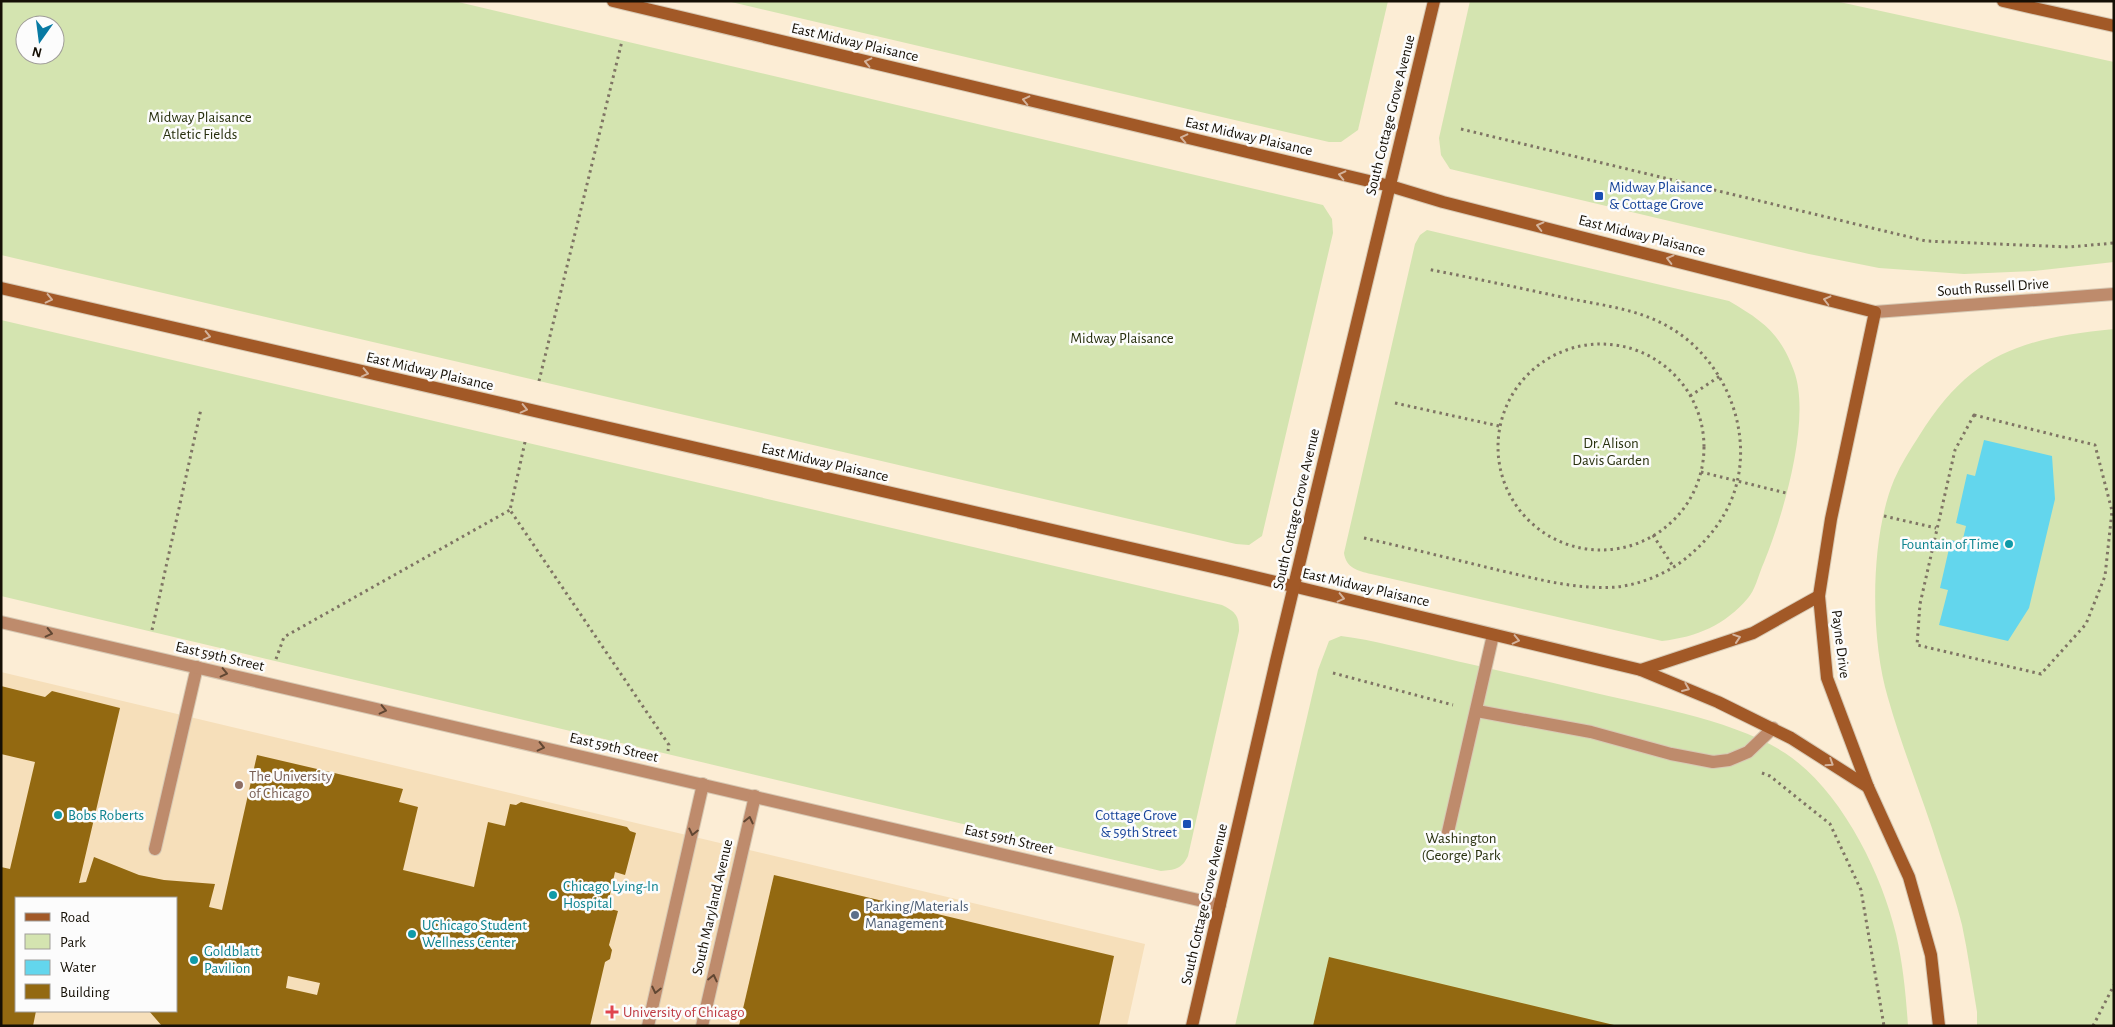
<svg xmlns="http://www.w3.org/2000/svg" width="2115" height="1027" font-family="'Alegreya Sans',sans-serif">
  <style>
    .built { fill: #f6dfba; fill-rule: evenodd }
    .green { fill: #d4e4b0; fill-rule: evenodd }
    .water { fill: #63d6ed }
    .building { fill: #936911; fill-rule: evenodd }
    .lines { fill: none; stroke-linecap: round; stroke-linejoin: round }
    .lane-casing { stroke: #d7c9b4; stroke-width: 14 }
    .street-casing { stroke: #d7c9b4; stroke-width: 14 }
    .secondary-casing { stroke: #d7c9b4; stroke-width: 14 }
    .path { stroke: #7f7464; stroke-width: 3; stroke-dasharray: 2.5 4; stroke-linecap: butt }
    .lane { stroke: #be8b6c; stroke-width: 12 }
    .street { stroke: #be8b6c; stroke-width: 12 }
    .secondary { stroke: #a25927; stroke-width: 12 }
    .oneway { stroke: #d4b39c }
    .oneway2 { stroke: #614733 }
    .transit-dot { fill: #1a4fb4; stroke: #fcfcfc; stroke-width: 2 }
    .culture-dot { fill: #0f9aa8; stroke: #fcfcfc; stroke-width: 2 }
    .education-dot { fill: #8d6e63; stroke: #fcfcfc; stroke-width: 2 }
    .service-dot { fill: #5c6f8a; stroke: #fcfcfc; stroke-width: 2 }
    .health-dot { fill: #e0444e; stroke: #fcfcfc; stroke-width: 2 }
    .labels { text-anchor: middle; stroke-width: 5; stroke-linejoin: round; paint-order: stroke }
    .street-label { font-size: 15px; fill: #150f05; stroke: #fcfcfc }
    .park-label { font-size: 15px; fill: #28300e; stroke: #fcfcfc }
    .transit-label { font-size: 15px; fill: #164399; stroke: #fcfcfc; text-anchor: start }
    .culture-label { font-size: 15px; fill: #0d838f; stroke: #fcfcfc; text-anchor: start }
    .education-label { font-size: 15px; fill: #785e54; stroke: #fcfcfc; text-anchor: start }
    .service-label { font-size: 15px; fill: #4e5e75; stroke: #fcfcfc; text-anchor: start }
    .health-label { font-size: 15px; fill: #be3a42; stroke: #fcfcfc; text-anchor: start }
  </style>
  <rect width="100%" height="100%" fill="#fcedd5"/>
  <path class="built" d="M1,672L1145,944L1127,1026H1ZM16,898H176V1011H16Z"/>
  <g class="green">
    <path d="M1,1H454L1323,205L1332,219L1333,233L1262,536L1249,545L1236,544L1,255ZM25,25H55V55H25Z"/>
    <path d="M727,1H1388L1358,130L1341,142H1329Z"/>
    <path d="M1470,1H1835L2114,62V262L2034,271L1964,274L1879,268L1809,254L1450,169L1441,155L1439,138Z"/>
    <path d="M1427,230L1729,301C1763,321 1780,333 1794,371C1812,420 1782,520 1762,567C1758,577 1755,590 1748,598C1725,625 1697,637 1662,641L1371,574C1358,571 1346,568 1344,553L1415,244L1420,235Z"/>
    <path d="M1,320L1222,605C1236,612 1239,616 1239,631L1188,856C1182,869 1174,870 1161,871L1,596Z"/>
    <path d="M2114,329V1026H1977V1012C1972,983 1968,953 1962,925C1956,901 1948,877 1940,853C1924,801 1903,751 1888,698C1870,638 1870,538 1894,480C1901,464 1910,450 1919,436C1970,354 2021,338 2114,329Z"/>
    <path d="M1341,636C1373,640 1405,649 1436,656C1485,668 1534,678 1583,690C1644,705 1733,719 1785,753C1840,789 1881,871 1896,934C1903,964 1906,995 1908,1026H1235L1318,670L1329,641Z"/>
  </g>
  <path class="water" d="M1984,440L2052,456L2055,499L2029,608L2008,641L1939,625L1948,590L1940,588L1951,540L1962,543L1966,526L1956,523L1967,474L1975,476Z"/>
  <g class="building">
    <path d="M1,686L45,697L52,691L120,708L79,883L86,882L94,857L139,875L164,880L215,884L209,907L222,910L257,755L403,789L399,802L418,807L403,870L474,887L488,822L505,826L510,804L516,805L521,802L627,827L630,831L636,833L625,875L615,872L607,908L618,911L609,945L612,950L610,959L605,962L590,1026H162L149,1011H176V898H16V1011H36L33,1026H1V867L10,869L35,762L1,754ZM288,976L320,983L317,995L286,988Z"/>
    <path d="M774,875L1114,956L1099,1026H739Z"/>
    <path d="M1329,957L1614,1025V1026H1313Z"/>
  </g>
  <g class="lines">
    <defs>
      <g id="lane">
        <path d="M1875,312L2114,294"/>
        <path d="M1477,711L1591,732L1671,754L1713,762L1729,760L1748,752L1773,728"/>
        <path d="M1448,832L1493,635"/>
        <path d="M155,849L197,667"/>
      </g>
      <g id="street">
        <path d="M1,622L1220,905"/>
        <path d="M648,1026L703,784"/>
        <path d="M702,1026L755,796"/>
      </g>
      <g id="secondary">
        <path d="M613,1L1390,186L1443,202L1875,312L1831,519L1819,596L1827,678L1868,787L1909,877L1931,955L1939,1026"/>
        <path d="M2003,1L2114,26"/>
        <path d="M1,288L1230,571L1641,670L1718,702L1791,738L1868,787"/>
        <path d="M1641,670L1753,633L1819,596"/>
        <path d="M1192,1026L1276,661L1434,1"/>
      </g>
    </defs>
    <use href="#lane" class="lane-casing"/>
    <use href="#street" class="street-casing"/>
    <use href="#secondary" class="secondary-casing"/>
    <g class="path">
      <path d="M1461,129L1926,241L2069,247L2114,243"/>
      <circle cx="1601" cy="447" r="103"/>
      <path d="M539,381L622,41"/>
      <path d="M1690,396L1720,376"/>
      <path d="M1395,403L1499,426"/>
      <path d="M1974,415L2095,445L2112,511L2105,576L2086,624L2041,674L1917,645L1920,604L1955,450Z"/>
      <path d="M525,442L510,510L669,745L668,751"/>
      <path d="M1701,472L1786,493"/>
      <path d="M1884,516L1936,528"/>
      <path d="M1653,535L1674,568"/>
      <path d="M1364,538C1408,548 1453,559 1498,570C1538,579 1576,590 1617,587C1643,584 1671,572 1691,554C1707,540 1721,523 1730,503C1758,440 1728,361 1669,327C1638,309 1601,305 1566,298C1520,288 1473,278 1427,269"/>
      <path d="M152,630L201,409"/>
      <path d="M276,659L284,637L510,510"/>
      <path d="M1333,673L1453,705"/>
      <path d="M1762,773L1770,776L1830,824L1861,890L1884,1026"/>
      <path d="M2093,1026L2114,985"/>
    </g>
    <use href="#lane" class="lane"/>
    <use href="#street" class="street"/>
    <use href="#secondary" class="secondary"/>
  </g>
  <defs><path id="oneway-chevron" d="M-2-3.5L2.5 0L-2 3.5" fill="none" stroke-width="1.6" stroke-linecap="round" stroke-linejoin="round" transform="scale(1.25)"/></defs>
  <g class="oneway">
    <use href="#oneway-chevron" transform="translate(868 62) rotate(-167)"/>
    <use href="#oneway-chevron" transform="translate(1026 100) rotate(-167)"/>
    <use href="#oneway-chevron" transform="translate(1184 138) rotate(-167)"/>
    <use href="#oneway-chevron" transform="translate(1342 175) rotate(-167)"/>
    <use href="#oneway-chevron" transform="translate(1540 226) rotate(-166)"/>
    <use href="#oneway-chevron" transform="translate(1670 259) rotate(-166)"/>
    <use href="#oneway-chevron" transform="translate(49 299) rotate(13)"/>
    <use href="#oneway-chevron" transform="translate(1827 300) rotate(-166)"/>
    <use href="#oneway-chevron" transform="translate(207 336) rotate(13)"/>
    <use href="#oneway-chevron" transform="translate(365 373) rotate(13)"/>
    <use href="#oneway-chevron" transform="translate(524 409) rotate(13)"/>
    <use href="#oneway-chevron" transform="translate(1341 598) rotate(13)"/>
    <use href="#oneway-chevron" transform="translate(1737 638) rotate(-18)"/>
    <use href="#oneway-chevron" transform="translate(1516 640) rotate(13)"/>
    <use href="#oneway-chevron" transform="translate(1686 688) rotate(23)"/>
    <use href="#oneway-chevron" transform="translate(1830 763) rotate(33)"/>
  </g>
  <g class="oneway2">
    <use href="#oneway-chevron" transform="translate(49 633) rotate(13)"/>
    <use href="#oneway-chevron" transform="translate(224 673) rotate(13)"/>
    <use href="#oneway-chevron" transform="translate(383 710) rotate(13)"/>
    <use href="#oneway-chevron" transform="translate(541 747) rotate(13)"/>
    <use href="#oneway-chevron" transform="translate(749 820) rotate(-77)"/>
    <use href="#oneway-chevron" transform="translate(693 832) rotate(103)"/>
    <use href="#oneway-chevron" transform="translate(713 978) rotate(-77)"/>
    <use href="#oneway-chevron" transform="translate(656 990) rotate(103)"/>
  </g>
  <g class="transit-dot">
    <rect x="1594" y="191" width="10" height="10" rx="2.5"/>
    <rect x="1182" y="819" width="10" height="10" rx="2.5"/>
  </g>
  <g class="culture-dot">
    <circle cx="2009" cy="544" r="5"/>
    <circle cx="58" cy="815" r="5"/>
    <circle cx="553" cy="895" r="5"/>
    <circle cx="412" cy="934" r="5"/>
    <circle cx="194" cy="960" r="5"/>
  </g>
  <circle class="education-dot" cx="239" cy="785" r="5"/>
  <circle class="service-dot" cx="855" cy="915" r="5"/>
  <path class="health-dot" d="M609.5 1004.5h5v5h5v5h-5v5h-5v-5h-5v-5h5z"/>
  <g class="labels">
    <g class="street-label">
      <text transform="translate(855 42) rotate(13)" y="5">East Midway Plaisance</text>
      <text transform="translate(1390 115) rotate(-76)" y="5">South Cottage Grove Avenue</text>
      <text transform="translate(1249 136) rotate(13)" y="5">East Midway Plaisance</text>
      <text transform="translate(1642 235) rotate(14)" y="5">East Midway Plaisance</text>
      <text transform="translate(1993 287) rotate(-4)" y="5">South Russell Drive</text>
      <text transform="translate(430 371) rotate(13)" y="5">East Midway Plaisance</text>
      <text transform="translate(825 462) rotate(13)" y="5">East Midway Plaisance</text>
      <text transform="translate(1296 509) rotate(-77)" y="5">South Cottage Grove Avenue</text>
      <text transform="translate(1366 587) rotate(13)" y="5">East Midway Plaisance</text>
      <text transform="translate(1841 644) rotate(83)" y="5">Payne Drive</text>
      <text transform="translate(220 656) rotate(13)" y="5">East 59th Street</text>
      <text transform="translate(614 747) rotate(13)" y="5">East 59th Street</text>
      <text transform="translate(1009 839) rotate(13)" y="5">East 59th Street</text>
      <text transform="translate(1204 904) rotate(-77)" y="5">South Cottage Grove Avenue</text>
      <text transform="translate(712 907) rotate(-77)" y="5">South Maryland Avenue</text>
    </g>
    <g class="park-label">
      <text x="200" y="122">Midway Plaisance<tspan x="200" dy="17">Atletic Fields</tspan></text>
      <text x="1122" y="343">Midway Plaisance</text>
      <text x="1611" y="448">Dr. Alison<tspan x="1611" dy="17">Davis Garden</tspan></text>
      <text x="1461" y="843">Washington<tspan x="1461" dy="17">(George) Park</tspan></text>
    </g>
    <g class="transit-label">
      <text x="1609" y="192">Midway Plaisance<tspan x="1609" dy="17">&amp; Cottage Grove</tspan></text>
      <text x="1177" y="820" text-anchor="end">Cottage Grove<tspan x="1177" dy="17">&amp; 59th Street</tspan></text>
    </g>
    <g class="culture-label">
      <text x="1999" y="549" text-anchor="end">Fountain of Time</text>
      <text x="68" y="820">Bobs Roberts</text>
      <text x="563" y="891">Chicago Lying-In<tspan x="563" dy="17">Hospital</tspan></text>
      <text x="422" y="930">UChicago Student<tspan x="422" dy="17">Wellness Center</tspan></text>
      <text x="204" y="956">Goldblatt<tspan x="204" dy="17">Pavilion</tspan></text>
    </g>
    <g class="education-label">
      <text x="249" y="781">The University<tspan x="249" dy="17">of Chicago</tspan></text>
    </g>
    <g class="service-label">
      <text x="865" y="911">Parking/Materials<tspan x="865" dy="17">Management</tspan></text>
    </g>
    <g class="health-label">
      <text x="623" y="1017">University of Chicago</text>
    </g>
  </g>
  <rect width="2115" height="1027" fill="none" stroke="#150f05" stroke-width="5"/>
  <rect x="15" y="897" width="162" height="115" fill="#fcfcfc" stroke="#a09d99"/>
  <rect x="25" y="913" width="25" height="8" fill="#a25927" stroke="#a09d99"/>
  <text x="60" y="922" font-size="15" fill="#150f05">Road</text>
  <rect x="25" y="934" width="25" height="15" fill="#d4e4b0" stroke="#a09d99"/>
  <text x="60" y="947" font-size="15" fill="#150f05">Park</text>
  <rect x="25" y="960" width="25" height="15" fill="#63d6ed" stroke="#a09d99"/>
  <text x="60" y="972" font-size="15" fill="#150f05">Water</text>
  <rect x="25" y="984" width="25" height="15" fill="#936911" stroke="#a09d99"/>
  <text x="60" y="997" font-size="15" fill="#150f05">Building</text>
  <g transform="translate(40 40) rotate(194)"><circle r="24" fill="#fcfcfc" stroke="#a09d99"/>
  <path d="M0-4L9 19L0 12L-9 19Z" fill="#087aa3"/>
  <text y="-8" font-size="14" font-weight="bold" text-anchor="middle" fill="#150f05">N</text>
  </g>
</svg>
